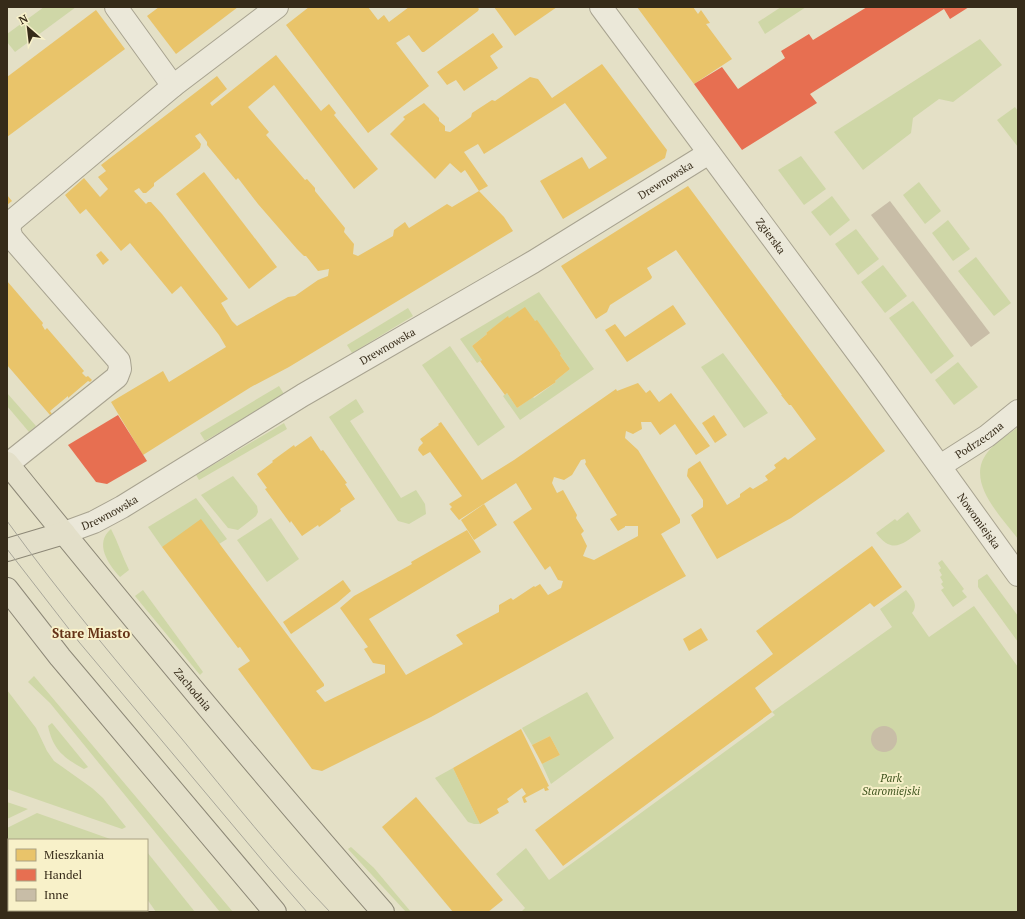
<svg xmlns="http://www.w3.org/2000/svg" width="1025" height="919" font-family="'PT Serif',serif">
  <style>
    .green { fill: #cfd7a7 }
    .homes { fill: #e9c46a; fill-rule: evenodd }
    .shops { fill: #e76f51 }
    .building { fill: #c8bda7 }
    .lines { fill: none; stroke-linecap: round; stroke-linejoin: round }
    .minor-casing { stroke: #a8a390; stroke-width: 24 }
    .major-casing { stroke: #8d8877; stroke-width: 24 }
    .minor { stroke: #ebe8d9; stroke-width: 22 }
    .major { stroke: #e3dfc9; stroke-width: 22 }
    .tram { stroke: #a9a79a; stroke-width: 1 }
    .labels { text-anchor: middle; stroke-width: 4; stroke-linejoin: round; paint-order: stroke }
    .street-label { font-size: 11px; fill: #362b19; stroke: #f8f1c9 }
    .park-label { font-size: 11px; font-style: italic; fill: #3f541e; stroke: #f8f1c9 }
    .quarter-label { font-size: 13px; font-weight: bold; fill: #653216; stroke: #f8f1c9 }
  </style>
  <rect width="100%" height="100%" fill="#e4e0c6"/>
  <g class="green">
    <path d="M44,7H76L15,52L7,42V34Z"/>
    <path d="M781,7H806L765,34L758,22Z"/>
    <path d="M980,39L1002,65L953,102L939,99L913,118L911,133L863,170L834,132Z"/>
    <path d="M1015,107L1018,111V147L997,120Z"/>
    <path d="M801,156L826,189L804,205L778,170Z"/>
    <path d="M919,182L941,211L925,224L903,195Z"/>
    <path d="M832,196L850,220L830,236L811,212Z"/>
    <path d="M948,220L970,249L953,261L932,233Z"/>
    <path d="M856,229L879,259L858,275L835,244Z"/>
    <path d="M976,257L1011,303L994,316L958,271Z"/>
    <path d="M883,265L907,296L885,313L861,282Z"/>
    <path d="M539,292L594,369L520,420L503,396L507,393L517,408L533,397L534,398L556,382L555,381L570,369L560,355L561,354L537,321L509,318L508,317L486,333L487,334L472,346L482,360L477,363L460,339Z"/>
    <path d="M913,301L954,356L931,374L889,318Z"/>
    <path d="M408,308L413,316L352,353L347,345Z"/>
    <path d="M450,346L505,427L478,446L422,365Z"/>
    <path d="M723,353L768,413L744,428L701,367Z"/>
    <path d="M958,362L978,387L954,405L935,380Z"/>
    <path d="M279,386L284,394L205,441L200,433Z"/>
    <path d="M7,393L36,426L29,432L7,406Z"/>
    <path d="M356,399L364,412L350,421L401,498L416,490L425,504L426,514L409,524L398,521L329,417Z"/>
    <path d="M284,423L287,429L199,480L196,475Z"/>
    <path d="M1018,427V539C1001,516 965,482 987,453C995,442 1008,435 1018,427Z"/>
    <path d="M233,476L257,506L258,512L256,516L238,530L228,528L201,495Z"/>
    <path d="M196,498L227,539L219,544L162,547L148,527Z"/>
    <path d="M908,512L921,531C902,544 893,555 876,533L895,519L897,521Z"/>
    <path d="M271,518L299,559L267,582L237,540Z"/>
    <path d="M111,529C118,542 122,556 129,570L120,577C108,564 94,543 111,529Z"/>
    <path d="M942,560L964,589L962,591L967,597L953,607L941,590L944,588L941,584L943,582L940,577L942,575L939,570L941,568L938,563Z"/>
    <path d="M987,574L1018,616V642L978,587V580Z"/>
    <path d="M143,590L203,672L200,675L135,596Z"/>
    <path d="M906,590C912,598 919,604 912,613L929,637L974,606L1018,667V912H521L525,908L496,874L526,848L549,880L775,715L772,712L892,627L880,609Z"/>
    <path d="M34,676L233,912H220L50,703L28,682Z"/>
    <path d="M7,690L36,728L47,751L54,761L92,788L103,798L126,827L122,829L7,789Z"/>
    <path d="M587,692L614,738L551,784L542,764L560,755L550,736L532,745L522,728Z"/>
    <path d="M52,723L88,767L84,769C64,758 53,750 48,726Z"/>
    <path d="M453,768L480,824H474L468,822L435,778Z"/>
    <path d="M7,802L28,809L7,819Z"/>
    <path d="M37,813L113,840H9V910H125L122,912H7V828Z"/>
    <path d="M351,847L374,868L411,912H406L348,849Z"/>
    <path d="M147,852L195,912H156L147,899Z"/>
  </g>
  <g class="homes">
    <path d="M159,7H238L176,54L147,16Z"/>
    <path d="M309,7H368L378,20L384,15L389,22L409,7H477L479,9L478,11L424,52H422L409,35L396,43L429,86L368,133L286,25Z"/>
    <path d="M494,7H557L515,36Z"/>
    <path d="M637,7H693L698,14L701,10L710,23L706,24L732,59L694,84Z"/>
    <path d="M96,10L125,49L7,137V77Z"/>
    <path d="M493,33L503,47L490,56L498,68L464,91L456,80L447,85L437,72Z"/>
    <path d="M276,55L321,111L329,104L336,113L334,115L378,169L354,189L274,85L248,107L269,132L266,135L305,180L307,179L315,188V191L345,228L344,232L354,244L353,254L358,256L393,236L394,230L405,222L409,228L447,204L452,207L479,191L465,170L461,173L450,163L435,179L390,134L405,119L403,117L424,103L439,118V121L445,126V131L450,132L471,117L472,113L492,100L495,101L530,77L538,79L552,98L602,64L667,150L665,158L563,219L540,181L582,157L589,169L607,158L565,103L484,154L478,144L464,152L488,186L479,191L504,217L513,231L289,367L251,387L143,455L111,402L163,371L169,382L226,347L219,335L181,286L172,294L130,243L121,251L86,209L80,214L65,195L84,178L100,197L108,189L98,177L106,171L101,165L217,76L227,89L210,103L212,106ZM200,133L207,142V145L236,180L238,178L258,204L297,249L304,256H306L318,271L329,269L328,276L318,280L295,296L288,297L237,326L232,321L221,303L228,299L162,214L151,202H148L146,204L134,191L139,188L143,193H146L154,186V183L200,148L201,144L195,136Z"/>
    <path d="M204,172L277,267L249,289L176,194Z"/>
    <path d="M688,186L885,451L847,479L791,518L717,559L691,515L703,507V500L687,476L688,469L700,461L727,505L740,497V494L750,487L753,489L768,480L765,476L776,468L774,465L785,457L788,460L816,439L791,405H789L781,395H782L676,250L647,268L652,277L651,279L610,305L607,312L596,319L561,266Z"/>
    <path d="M7,195L12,201L7,205Z"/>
    <path d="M101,251L109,260L103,265L96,255Z"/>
    <path d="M7,281L43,323L42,325L45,330L47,328L84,371L82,373L86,377L88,376L92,380L90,382L88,381L68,398V396L50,411L52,414L50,415L7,365Z"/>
    <path d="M673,305L686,324L627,362L605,330L615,324L625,337Z"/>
    <path d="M525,307L535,321L537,320L561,354L560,355L570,369L555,381L556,382L517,408L507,393L505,395L480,361L482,360L472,346L487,334L486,333L508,316L509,318Z"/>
    <path d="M638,383L646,393L650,390L659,402L671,393L710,446L696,455L675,424L660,435L651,422H641L642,429L633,434L626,431L625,438L638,450L680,519V523L661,534L686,576L431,717L322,771L312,769L238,669L250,661L240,647L238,648L162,547L201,519L324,684V686L316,691L325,702L385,673V665L373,663L364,649L368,647L340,608L354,596L412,564L411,562L467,530L481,552L369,619L406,675L463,644L456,635L499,612V605L511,598L513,600L534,586L535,587L540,584L548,595L561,588L563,581L558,580L550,566L545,570L513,522L532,509L516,483L459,520L450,509L452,507L449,504L462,496L430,452L423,456L418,450L419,447L423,443L420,439L439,425L438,424L441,422L482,480L514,460L616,389L617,391ZM585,459L586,462L585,464L617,515L610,519L618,531L625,527V526H638V536L594,560L583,556L587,546L581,534L584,531L576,518L577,515L563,490L557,493L552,483L554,477L564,480L572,475L581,460Z"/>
    <path d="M714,415L727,435L715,443L702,423Z"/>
    <path d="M311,436L321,451L323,450L347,483L345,484L355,499L340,509L341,511L319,527L318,525L302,536L291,521L290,523L265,489L267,488L257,474L273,462L272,461L294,445L295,447Z"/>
    <path d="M484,504L497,525L474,540L461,520Z"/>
    <path d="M872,546L902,587L874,607L870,603L755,688L772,712L563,866L535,830L773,654L756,631Z"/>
    <path d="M343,580L351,591L337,603L291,634L283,622Z"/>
    <path d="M701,628L708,640L689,651L683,639Z"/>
    <path d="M521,729L549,786L547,787L549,790L545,791L544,788L525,798L527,802L524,803L522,797L526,794L522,788L507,799L509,802L497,809L499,813L480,824L453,768Z"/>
    <path d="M550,736L560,755L542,764L532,745Z"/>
    <path d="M416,797L503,900L488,912H453L382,827Z"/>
  </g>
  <g class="shops">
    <path d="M867,7H969L950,19L944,9L810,94L817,103L742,150L694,84L722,67L738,89L785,58L781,51L809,34L813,40Z"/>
    <path d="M118,415L147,461L107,484L96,482L68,445Z"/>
  </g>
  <g class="building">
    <path d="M890,201L990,333L971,347L871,215Z"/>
    <circle cx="884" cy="739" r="13"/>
  </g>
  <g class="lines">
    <defs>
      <g id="minor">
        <path d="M116,7L173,86"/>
        <path id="s1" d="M601,7L871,371L1018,575"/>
        <path d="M8,464L117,377L120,369L119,361L12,238L9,229L12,221L173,86L277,7"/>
        <path id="s2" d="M940,466L987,436L1018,411"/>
        <path id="s3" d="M64,533L94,522L122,507L303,395L533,262L709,153"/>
      </g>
      <g id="major">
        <path id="s4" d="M7,463C130,615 254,765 383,912"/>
        <path d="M7,550L64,533"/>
        <path d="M7,589L60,657L275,912"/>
      </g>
    </defs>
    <use href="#minor" class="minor-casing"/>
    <use href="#major" class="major-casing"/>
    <use href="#minor" class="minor"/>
    <use href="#major" class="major"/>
    <g class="tram">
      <path d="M7,521C62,597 122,668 182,739C230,797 277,857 330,912"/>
      <path d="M7,549L79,642L267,866L307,912"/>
    </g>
  </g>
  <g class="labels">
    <g class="street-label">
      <text dy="4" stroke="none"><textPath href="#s3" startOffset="698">Drewnowska</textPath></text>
      <text dy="4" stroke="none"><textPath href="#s1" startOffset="285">Zgierska</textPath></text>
      <text dy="4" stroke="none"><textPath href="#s3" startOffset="374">Drewnowska</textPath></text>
      <text dy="4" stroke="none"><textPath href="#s2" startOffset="47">Podrzeczna</textPath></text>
      <text dy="4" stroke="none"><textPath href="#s3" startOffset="50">Drewnowska</textPath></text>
      <text dy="4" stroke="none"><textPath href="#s1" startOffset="638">Nowomiejska</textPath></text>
      <text dy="4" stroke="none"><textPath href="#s4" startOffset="293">Zachodnia</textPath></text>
    </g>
    <g class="park-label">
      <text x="891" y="782">Park<tspan x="891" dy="13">Staromiejski</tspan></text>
    </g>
    <g class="quarter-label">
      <text x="91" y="638">Stare Miasto</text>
    </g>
  </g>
  <rect width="1025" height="919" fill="none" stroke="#362b19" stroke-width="16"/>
  <rect x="8" y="839" width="140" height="72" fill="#f8f1c9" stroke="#aaa283"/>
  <rect x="16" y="849" width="20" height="12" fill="#e9c46a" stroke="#aaa283"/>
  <text x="44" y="859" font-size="12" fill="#362b19">Mieszkania</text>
  <rect x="16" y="869" width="20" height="12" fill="#e76f51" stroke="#aaa283"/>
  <text x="44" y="879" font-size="12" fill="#362b19">Handel</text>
  <rect x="16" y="889" width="20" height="12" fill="#c8bda7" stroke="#aaa283"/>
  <text x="44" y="899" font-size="12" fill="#362b19">Inne</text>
  <g transform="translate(28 28) rotate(332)" stroke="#f8f1c9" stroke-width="3" paint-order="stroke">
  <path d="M0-3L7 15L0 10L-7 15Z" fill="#362b19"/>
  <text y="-6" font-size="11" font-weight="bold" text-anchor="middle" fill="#362b19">N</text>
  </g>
</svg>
